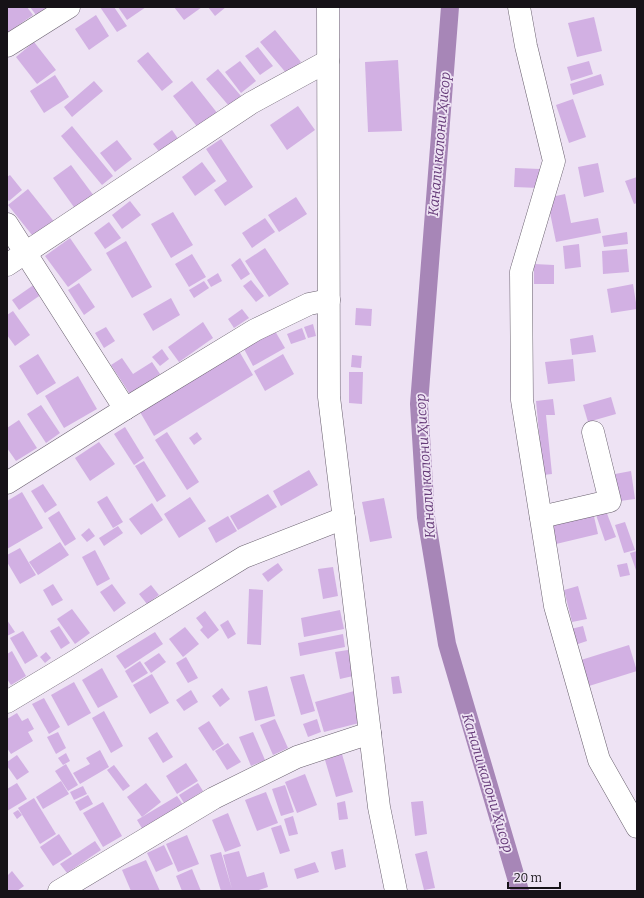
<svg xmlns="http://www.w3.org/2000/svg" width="644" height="898" font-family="Bitter,serif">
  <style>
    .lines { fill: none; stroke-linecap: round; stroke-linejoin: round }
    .canal { stroke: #a786b7; stroke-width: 18 }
    .building { fill: #d2b0e3 }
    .minor-casing { stroke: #69606e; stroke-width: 23 }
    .minor { stroke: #fff; stroke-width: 22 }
    .labels { text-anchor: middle; stroke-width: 3.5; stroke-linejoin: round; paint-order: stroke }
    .water-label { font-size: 14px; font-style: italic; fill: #653a78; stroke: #eee3f4 }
  </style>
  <rect width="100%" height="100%" fill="#eee3f4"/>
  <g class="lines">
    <path class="canal" d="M450,7L419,404L426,517L447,644L520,891"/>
  </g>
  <g class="building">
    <path d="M7,7H27L33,15L7,33Z"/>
    <path d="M30,7H47L36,15Z"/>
    <path d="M100,7H114L127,26L117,32Z"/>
    <path d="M118,7H146L127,20Z"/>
    <path d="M174,7H202L184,20Z"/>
    <path d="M208,7H226L215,16Z"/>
    <path d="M96,15L109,36L89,50L75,29Z"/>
    <path d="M594,17L602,51L577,57L568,23Z"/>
    <path d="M275,30L301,62L287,74L260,42Z"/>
    <path d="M34,42L56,70L37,84L16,57Z"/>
    <path d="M258,47L273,66L260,75L245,56Z"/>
    <path d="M148,52L173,82L162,91L137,61Z"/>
    <path d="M398,60L402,131L368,132L365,62Z"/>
    <path d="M240,61L256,81L241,93L225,72Z"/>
    <path d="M589,61L593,74L571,81L567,67Z"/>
    <path d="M218,69L241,96L229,106L206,79Z"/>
    <path d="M601,74L604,85L573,95L570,84Z"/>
    <path d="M55,75L69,97L44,113L30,91Z"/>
    <path d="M94,81L103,91L72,117L64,107Z"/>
    <path d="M192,81L218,114L199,129L173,96Z"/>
    <path d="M573,99L586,137L569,143L556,105Z"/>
    <path d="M298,106L315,130L287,150L270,125Z"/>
    <path d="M72,126L113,176L102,185L61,136Z"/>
    <path d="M172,130L179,140L161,154L153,144Z"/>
    <path d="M221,139L253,187L225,206L214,190L227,181L206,149Z"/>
    <path d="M117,140L132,159L115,172L100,153Z"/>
    <path d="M202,162L216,181L195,196L182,177Z"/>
    <path d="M598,163L604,192L584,197L578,167Z"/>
    <path d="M71,165L94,196L76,210L53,178Z"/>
    <path d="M515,168L540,169L539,188L514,187Z"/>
    <path d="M10,175L22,190L9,201L7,199V177Z"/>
    <path d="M637,177V203L634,204L625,181Z"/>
    <path d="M28,189L56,224L36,240L8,205Z"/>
    <path d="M565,194L571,223L598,218L601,233L556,242L547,198Z"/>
    <path d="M296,197L307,214L279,232L268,215Z"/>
    <path d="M130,201L141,215L122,229L112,215Z"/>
    <path d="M173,212L193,245L171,258L151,224Z"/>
    <path d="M265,218L275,232L252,248L242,233Z"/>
    <path d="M109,222L121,238L105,249L94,233Z"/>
    <path d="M627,232L628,244L604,247L602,236Z"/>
    <path d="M70,238L92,270L68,287L45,256Z"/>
    <path d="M126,241L152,287L132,298L106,253Z"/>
    <path d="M579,244L581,267L565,269L563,246Z"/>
    <path d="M265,248L289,284L269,297L245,261Z"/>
    <path d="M627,249L629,272L603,274L602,251Z"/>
    <path d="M192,254L206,277L189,287L175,264Z"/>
    <path d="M240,258L250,274L241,280L231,265Z"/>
    <path d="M534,264L554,265V284H534Z"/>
    <path d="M218,273L222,281L211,287L207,280Z"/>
    <path d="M251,280L264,296L256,302L243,286Z"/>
    <path d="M204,281L209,288L194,298L189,290Z"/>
    <path d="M79,283L95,307L84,315L68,290Z"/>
    <path d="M35,284L42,294L19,310L12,300Z"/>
    <path d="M633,284L637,309L611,313L607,289Z"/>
    <path d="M171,298L180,315L153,331L143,314Z"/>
    <path d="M356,308L372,309L371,326L355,325Z"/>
    <path d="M242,309L249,318L234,328L228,319Z"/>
    <path d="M13,311L30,335L15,346L7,335V315Z"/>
    <path d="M203,322L213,338L179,362L168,347Z"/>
    <path d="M313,324L316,336L308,338L304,327Z"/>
    <path d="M106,327L115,341L104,348L95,333Z"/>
    <path d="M302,328L306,339L291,344L287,334Z"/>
    <path d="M275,331L285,348L253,366L244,349Z"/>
    <path d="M593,335L596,352L572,355L570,339Z"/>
    <path d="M162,349L169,359L160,366L152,357Z"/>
    <path d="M239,351L253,375L154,436L140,412Z"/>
    <path d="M38,354L56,383L37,395L19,366Z"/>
    <path d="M283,354L294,374L265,391L254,371Z"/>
    <path d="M352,355L362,356L361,368L351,367Z"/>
    <path d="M122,358L133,374L152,362L160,374L130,394L111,365Z"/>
    <path d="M573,359L575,381L548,384L545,362Z"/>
    <path d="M349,372H363L362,404L349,403Z"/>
    <path d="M78,376L97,409L64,428L45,396Z"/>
    <path d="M611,397L616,414L588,422L583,405Z"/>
    <path d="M553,399L555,415H546L552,474L543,475L536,401Z"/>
    <path d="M41,405L60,433L46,443L27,414Z"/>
    <path d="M19,420L37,448L16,461L7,448V428Z"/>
    <path d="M125,427L144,458L134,465L114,434Z"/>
    <path d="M167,432L199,482L187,490L155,440Z"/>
    <path d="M197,432L202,439L194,445L189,438Z"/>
    <path d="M99,442L115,464L90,481L75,458Z"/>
    <path d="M144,461L166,496L157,502L135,466Z"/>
    <path d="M309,470L318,485L281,506L273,491Z"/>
    <path d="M631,471L635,499L620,501L615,474Z"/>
    <path d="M43,484L57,505L45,513L31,491Z"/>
    <path d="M22,492L43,528L7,549V501Z"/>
    <path d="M268,494L277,507L238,530L230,516Z"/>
    <path d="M107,496L123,522L113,528L97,502Z"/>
    <path d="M190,497L206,521L179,538L164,514Z"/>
    <path d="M384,498L392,538L370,542L362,502Z"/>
    <path d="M152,503L163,520L141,535L129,519Z"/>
    <path d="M59,511L76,539L65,546L48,518Z"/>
    <path d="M606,511L616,537L605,541L596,515Z"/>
    <path d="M593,512L598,534L556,544L550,522Z"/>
    <path d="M228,516L237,531L216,543L208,528Z"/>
    <path d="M625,522L635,550L624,553L615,525Z"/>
    <path d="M118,526L123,533L104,546L99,538Z"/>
    <path d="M89,528L95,536L87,542L81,535Z"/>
    <path d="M60,542L69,555L38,575L29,562Z"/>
    <path d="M20,548L36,575L20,584L7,562V555Z"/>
    <path d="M95,550L110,579L97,586L82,557Z"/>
    <path d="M637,551V573L630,553Z"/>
    <path d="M278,563L283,570L268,582L262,574Z"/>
    <path d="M627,563L630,575L620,577L617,565Z"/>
    <path d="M333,567L338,596L323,599L318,569Z"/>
    <path d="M53,584L63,600L52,606L43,590Z"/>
    <path d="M112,584L126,603L114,612L100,592Z"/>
    <path d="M151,585L159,595L147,604L139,594Z"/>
    <path d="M578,586L587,619L572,622L564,590Z"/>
    <path d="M249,589L263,590L261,645L247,644Z"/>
    <path d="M72,609L90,633L75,644L57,619Z"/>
    <path d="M340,610L344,629L304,637L301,618Z"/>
    <path d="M205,611L219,630L208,639L200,630L203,627L196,618Z"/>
    <path d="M7,620L15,632L7,636Z"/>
    <path d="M228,620L236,634L228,639L220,625Z"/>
    <path d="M59,626L70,643L61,649L50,631Z"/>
    <path d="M583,626L587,641L575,645L571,629Z"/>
    <path d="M185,627L199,644L183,657L169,639Z"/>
    <path d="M23,631L38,656L25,664L10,638Z"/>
    <path d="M155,632L163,644L125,669L116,656Z"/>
    <path d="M343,634L345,647L300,656L298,643Z"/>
    <path d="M629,645L637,671L589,686L581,660Z"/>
    <path d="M348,650L353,676L340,679L335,652Z"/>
    <path d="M12,651L26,676L11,685L7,679V654Z"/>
    <path d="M46,652L51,658L45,663L40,657Z"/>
    <path d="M159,653L166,662L151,673L144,663Z"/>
    <path d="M186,657L198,678L188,683L176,663Z"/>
    <path d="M140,661L148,673L132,683L125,671Z"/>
    <path d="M102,668L118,697L98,708L82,680Z"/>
    <path d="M152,674L169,703L150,714L133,685Z"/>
    <path d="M304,674L315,711L301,715L290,677Z"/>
    <path d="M399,676L402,693L393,694L391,677Z"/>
    <path d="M74,682L91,713L68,726L51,695Z"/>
    <path d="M267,686L275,716L255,721L248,691Z"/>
    <path d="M222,688L230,699L220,707L212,696Z"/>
    <path d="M191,690L198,702L184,711L176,700Z"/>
    <path d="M354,691L363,722L324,732L315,702Z"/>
    <path d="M44,698L60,727L49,734L32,704Z"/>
    <path d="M104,711L123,746L111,753L92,718Z"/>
    <path d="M17,713L22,721L28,718L34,729L28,732L33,741L11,754L7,748V719Z"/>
    <path d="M275,719L288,748L273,755L260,725Z"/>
    <path d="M317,719L321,732L308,737L303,724Z"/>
    <path d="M209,721L224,744L213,751L198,728Z"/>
    <path d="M58,732L66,748L56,754L47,737Z"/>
    <path d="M157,732L173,757L163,763L148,738Z"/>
    <path d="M253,732L265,760L251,766L239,737Z"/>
    <path d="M228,743L241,762L227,770L215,751Z"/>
    <path d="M100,750L109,767L80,784L73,773L90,764L86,758Z"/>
    <path d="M66,753L70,761L63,765L58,758Z"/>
    <path d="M342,754L353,792L336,797L325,760Z"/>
    <path d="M17,755L29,772L17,780L7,766V762Z"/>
    <path d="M186,763L198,781L177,794L166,776Z"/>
    <path d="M66,764L78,785L68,791L55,771Z"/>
    <path d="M114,765L130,786L123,791L107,770Z"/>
    <path d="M305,774L317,805L297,813L285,782Z"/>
    <path d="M61,781L69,794L43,809L36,797Z"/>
    <path d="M17,783L27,799L7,811V789Z"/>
    <path d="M146,783L161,802L142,817L127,797Z"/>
    <path d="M198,783L203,791L184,803L179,795Z"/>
    <path d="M285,785L294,812L281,816L272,789Z"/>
    <path d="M83,786L87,794L74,800L70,792Z"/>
    <path d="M266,792L278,823L257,831L245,800Z"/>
    <path d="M88,795L93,804L80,811L75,802Z"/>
    <path d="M177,796L184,806L143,830L137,820Z"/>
    <path d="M34,798L56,834L40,844L18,808Z"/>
    <path d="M345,801L348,819L339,820L337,803Z"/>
    <path d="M423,801L427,834L415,836L411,802Z"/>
    <path d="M103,802L122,836L103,847L83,813Z"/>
    <path d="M18,810L22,815L17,819L13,813Z"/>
    <path d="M228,813L241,846L225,852L212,820Z"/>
    <path d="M293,816L298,834L289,836L284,819Z"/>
    <path d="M281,825L290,851L280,854L271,828Z"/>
    <path d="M59,834L72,854L53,866L40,847Z"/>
    <path d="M187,835L199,864L178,872L166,844Z"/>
    <path d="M95,841L101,850L67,873L60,864Z"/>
    <path d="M164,845L173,864L156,872L147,853Z"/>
    <path d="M343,849L346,867L335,870L331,852Z"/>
    <path d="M239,851L247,877L264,872L268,887L256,891H221L210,855L221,852L232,889L223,855Z"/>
    <path d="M427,851L435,888L424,890L415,854Z"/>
    <path d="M146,860L160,891H131L122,870Z"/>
    <path d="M315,862L319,872L297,879L294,869Z"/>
    <path d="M192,869L201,891H182L176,876Z"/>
    <path d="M12,871L24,886L17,891H7V876Z"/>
  </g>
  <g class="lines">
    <defs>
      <g id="minor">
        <path d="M328,7L329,397L379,807L396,891"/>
        <path d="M519,7L526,46L554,161L521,272L522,400L555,606L599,760L637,827"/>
        <path d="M7,46L69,7"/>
        <path d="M7,224L125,409"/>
        <path d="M7,265L251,103L328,61"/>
        <path d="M7,483L125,409L255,330L309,304L329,300"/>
        <path d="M541,517L610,501L593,432"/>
        <path d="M7,702L72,663L244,557L344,518"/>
        <path d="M59,891L214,798L297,757L370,733"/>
      </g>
    </defs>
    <use href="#minor" class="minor-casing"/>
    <use href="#minor" class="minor"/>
  </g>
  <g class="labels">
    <g class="water-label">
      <text transform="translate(439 144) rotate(-85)" y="5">Канали калони Ҳисор</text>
      <text transform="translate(425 466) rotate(-94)" y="5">Канали калони Ҳисор</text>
      <text transform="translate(488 783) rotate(73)" y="5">Канали калони Ҳисор</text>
    </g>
  </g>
  <rect width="644" height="898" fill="none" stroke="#161217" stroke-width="16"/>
  <path d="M508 882v6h52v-6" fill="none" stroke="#161217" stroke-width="2"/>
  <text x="514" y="882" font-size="12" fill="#161217" stroke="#eee3f4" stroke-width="3" paint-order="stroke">20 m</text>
</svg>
